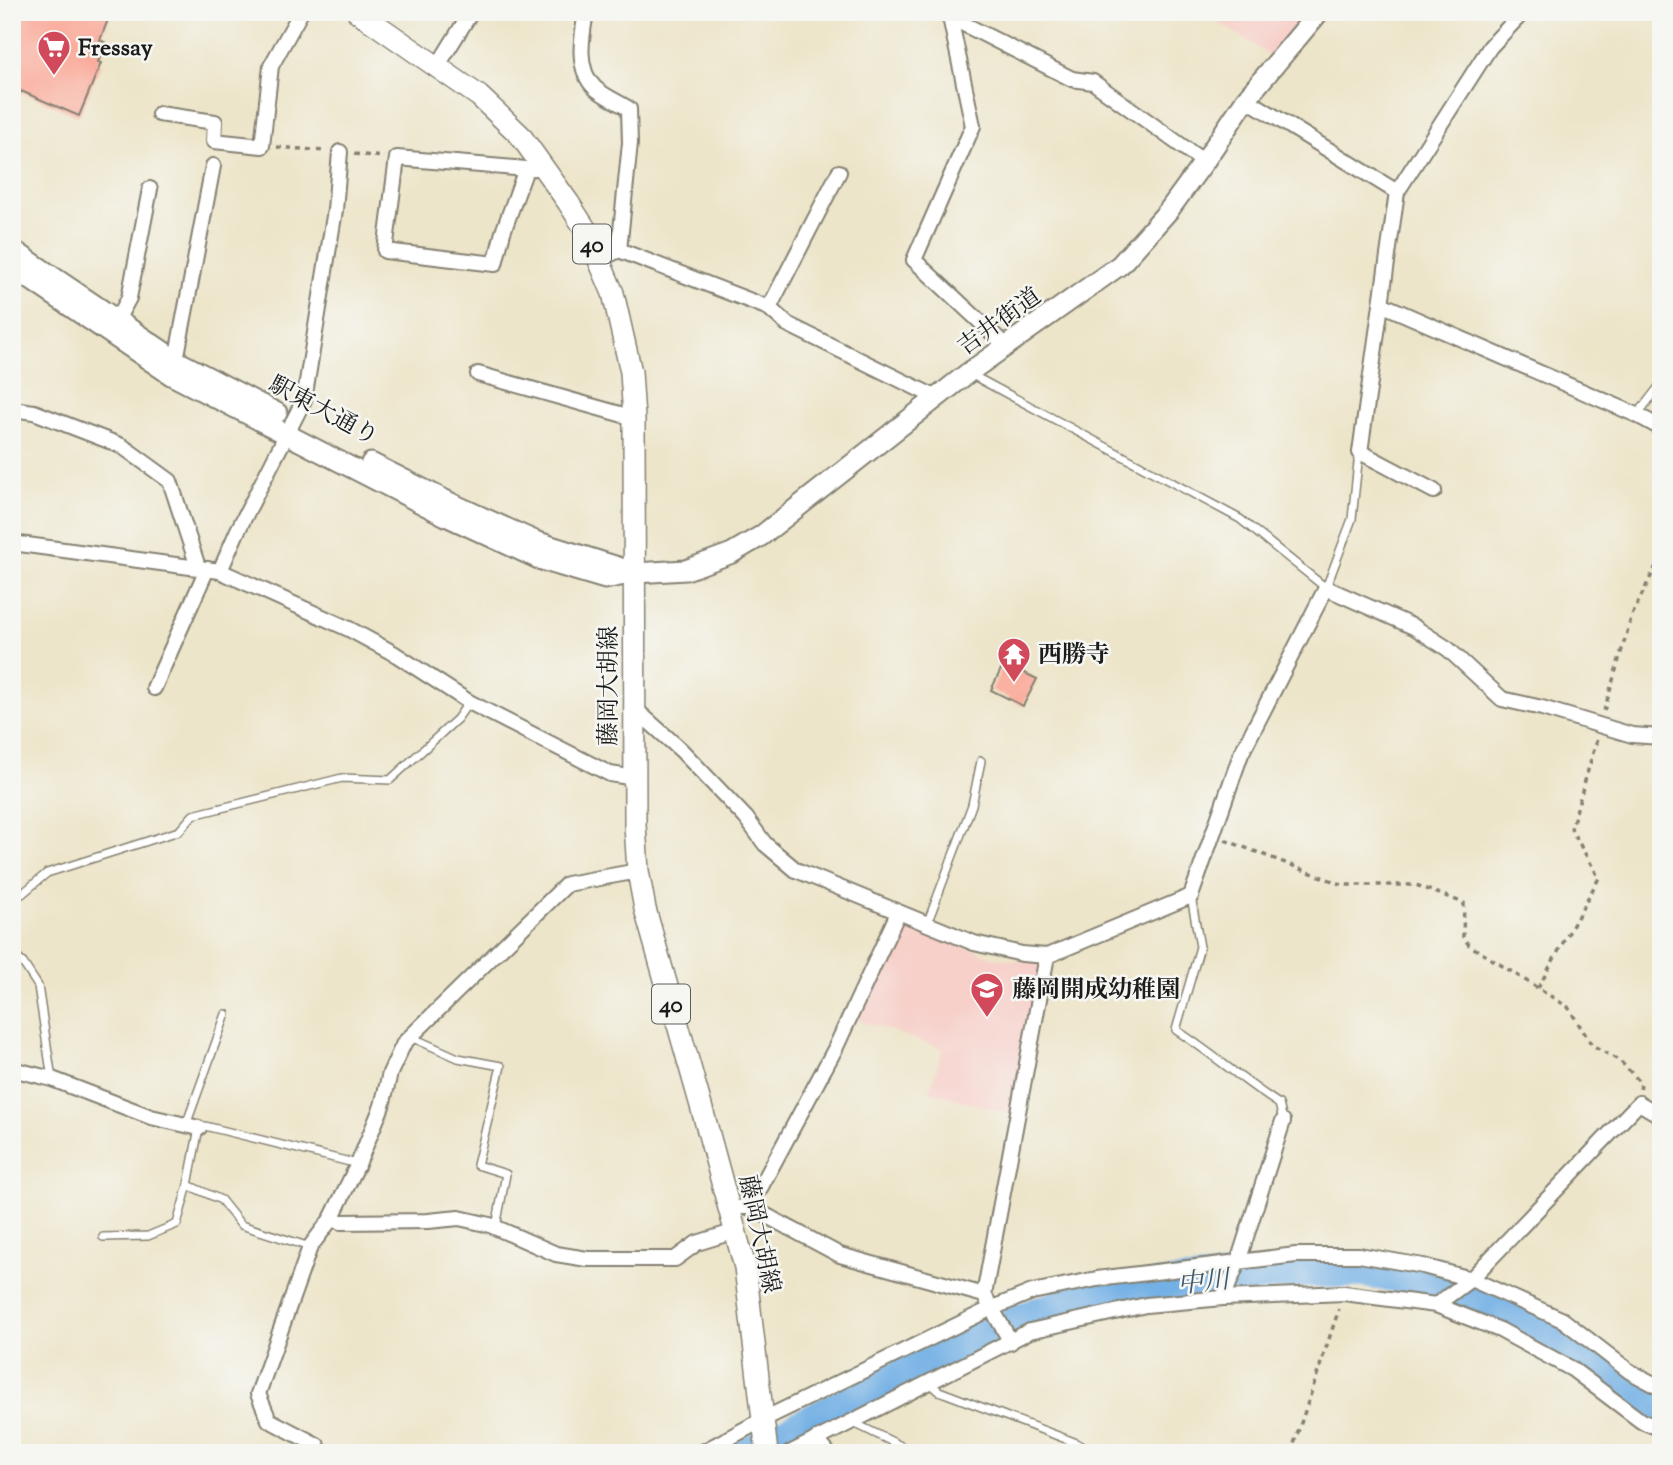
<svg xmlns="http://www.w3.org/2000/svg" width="1673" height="1465" font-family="'Sorts Mill Goudy','Noto Serif JP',serif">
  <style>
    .built { fill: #f7d0ca }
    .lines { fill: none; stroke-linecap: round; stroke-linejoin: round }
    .river { stroke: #73b0e5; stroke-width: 32 }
    .building { fill: #faa796 }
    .lane-casing { stroke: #848072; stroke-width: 10 }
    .street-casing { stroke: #848072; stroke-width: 18 }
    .secondary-casing { stroke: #848072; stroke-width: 23 }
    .primary-casing { stroke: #848072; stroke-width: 24 }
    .path { stroke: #848072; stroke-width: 3.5; stroke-dasharray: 5 5; stroke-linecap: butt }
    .lane { stroke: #fff; stroke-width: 7 }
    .street { stroke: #fff; stroke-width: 14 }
    .secondary { stroke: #fff; stroke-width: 19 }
    .primary { stroke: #fff; stroke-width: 21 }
    .labels { text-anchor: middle; stroke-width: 5; stroke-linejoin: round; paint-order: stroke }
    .shield { fill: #f6f6f2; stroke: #5d5d5c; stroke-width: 2 }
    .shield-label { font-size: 23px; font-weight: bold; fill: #1c1c1c }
    .poi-label { font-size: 24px; font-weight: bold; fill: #1c1c1c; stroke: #f6f6f2; text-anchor: start }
    .street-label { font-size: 24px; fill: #1c1c1c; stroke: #f6f6f2 }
    .water-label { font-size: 26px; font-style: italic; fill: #3f576c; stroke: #f6f6f2 }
  </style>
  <rect width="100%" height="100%" fill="#f6f6f2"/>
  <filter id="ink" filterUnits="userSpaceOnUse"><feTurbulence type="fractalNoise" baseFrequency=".0143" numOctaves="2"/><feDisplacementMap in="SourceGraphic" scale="14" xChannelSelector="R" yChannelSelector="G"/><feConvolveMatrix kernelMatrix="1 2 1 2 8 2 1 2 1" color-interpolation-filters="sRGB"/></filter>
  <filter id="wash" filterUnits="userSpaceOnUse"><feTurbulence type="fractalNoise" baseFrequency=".00686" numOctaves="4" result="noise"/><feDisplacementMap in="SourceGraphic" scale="28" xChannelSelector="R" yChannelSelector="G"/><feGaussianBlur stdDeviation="1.57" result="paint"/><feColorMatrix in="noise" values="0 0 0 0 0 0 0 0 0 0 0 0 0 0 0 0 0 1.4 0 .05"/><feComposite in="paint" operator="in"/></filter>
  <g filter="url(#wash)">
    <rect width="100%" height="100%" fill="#ede5c9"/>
    <g class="built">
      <path d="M1203,12H1306L1271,56Z"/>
      <path d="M899,921L995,958L1040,963L1011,1114L929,1091L943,1049L856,1019Z"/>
    </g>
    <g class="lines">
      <path class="river" d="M747,1453L963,1343L1023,1318L1074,1300L1153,1287L1299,1272H1363L1432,1282L1523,1321L1559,1341L1626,1387L1661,1407"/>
    </g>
    <g id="blocks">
      <g class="building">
        <path d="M12,12H111L100,40L106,43L98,62L101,63L79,116L21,91L12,112Z"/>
        <path d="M1004,663L1037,679L1023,706L991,690Z"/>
      </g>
    </g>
  </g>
  <g filter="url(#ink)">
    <use href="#blocks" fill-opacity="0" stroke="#848072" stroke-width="2"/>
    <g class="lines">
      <defs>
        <g id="lane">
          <path d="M972,375L1240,519L1326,588L1352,519L1359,453"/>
          <path d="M1637,415L1661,384"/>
          <path d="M1191,896L1200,947L1176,1030C1212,1053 1243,1081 1279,1104L1283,1120"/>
          <path d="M12,897L22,894L47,873L179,831L193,815L342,778L390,780L457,719L469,702"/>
          <path d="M927,924L972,805L981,761"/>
          <path d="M12,953L23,963L38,986L52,1079"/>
          <path d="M411,1037L458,1058L501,1066L477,1165L506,1174L496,1227"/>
          <path d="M186,1125L226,1014"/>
          <path d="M188,1185L221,1200L241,1225L310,1247"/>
          <path d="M103,1237L148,1236L177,1224L188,1185L199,1128L205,1126L358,1164"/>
          <path d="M929,1382L939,1391L1074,1442L1095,1453"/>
          <path d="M852,1422L915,1453"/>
        </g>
        <g id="street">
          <path d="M586,12C582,36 575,69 595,88C604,96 618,102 629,109L630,143L619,250L599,260"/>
          <path d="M940,12L1072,79L1093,82L1204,162"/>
          <path d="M950,17L973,126L914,260L1006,346"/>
          <path d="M437,67L471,12"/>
          <path d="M1246,99L1397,192"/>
          <path d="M159,114L215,122L214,141L262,146L271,66L301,12"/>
          <path d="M526,169L503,232L495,264L385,251L397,158L526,169L543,167"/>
          <path d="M619,250L769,308L787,324L937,398"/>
          <path d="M1381,304L1637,415L1661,428"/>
          <path d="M769,308L839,172"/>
          <path d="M117,320L129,298L150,189"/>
          <path d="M176,360L213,166"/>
          <path d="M478,374L634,418"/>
          <path d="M12,409L34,412L122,446L170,481L198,567"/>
          <path d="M1434,491L1360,452L1397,192L1490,47L1523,12"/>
          <path d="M12,543L220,571L349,629L395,654L469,702L610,774L635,778"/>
          <path d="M220,571L237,532L304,400L335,210L340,152"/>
          <path d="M154,688L207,569"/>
          <path d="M635,709L681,750L746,818L765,844L796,870L974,943L1022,954L1047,956L1191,896L1241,754L1326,588L1414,627L1448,649L1502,699L1542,708L1632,735L1661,737"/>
          <path d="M12,1069L52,1079L151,1117L199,1128"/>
          <path d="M742,1207H750L840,1255L984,1295L1011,1342"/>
          <path d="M750,1207L835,1049L898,913"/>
          <path d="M331,1219L341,1222L428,1221L459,1218L490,1225L556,1254L587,1259H675L697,1243L736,1231"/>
          <path d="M984,1295L1047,956"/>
          <path d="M1223,1298L1238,1262L1283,1121"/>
          <path d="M1436,1305L1471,1279L1639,1103L1661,1116"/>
          <path d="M816,1439L828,1453"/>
          <path d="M318,1453L317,1445L269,1420L258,1394L310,1247L331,1219L358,1164L382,1106L390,1073L404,1043L567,884L638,871"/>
          <path d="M701,1453L764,1419L990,1309L1032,1292L1097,1279L1296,1255H1359L1423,1266L1471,1279L1563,1320L1629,1371L1661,1388"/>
          <path d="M790,1453L1030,1331L1146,1305L1223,1298L1344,1293L1436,1305L1500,1330L1572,1369L1641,1421L1661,1429"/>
        </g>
        <g id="secondary">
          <path d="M12,249L179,362L277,413"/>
          <path d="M12,267L171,375L446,516L541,560L605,579L635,573L686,570L732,553L761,536L968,373L1120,265L1169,210L1204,162L1246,99L1319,12"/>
          <path d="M371,463L455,505L535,541L634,572"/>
        </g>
        <path id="primary" d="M358,12L479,96L520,135L568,202L586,230L613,293L631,372L634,418L635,825L638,871L645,909L707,1127L745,1267L767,1453"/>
      </defs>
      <use href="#lane" class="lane-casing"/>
      <use href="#street" class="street-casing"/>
      <use href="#secondary" class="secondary-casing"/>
      <use href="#primary" class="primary-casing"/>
      <g class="path">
        <path d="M277,147L325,151"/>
        <path d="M354,154L384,157"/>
        <path d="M1604,711L1632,615L1661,556"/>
        <path d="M1225,840L1343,885H1416L1464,903L1463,937L1469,945L1568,1007L1592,1045L1620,1061L1641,1083L1640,1091"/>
        <path d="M1538,988L1599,878L1571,829L1597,739"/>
        <path d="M1291,1453L1339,1309"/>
      </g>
      <use href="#lane" class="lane"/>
      <use href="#street" class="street"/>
      <use href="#secondary" class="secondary"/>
      <use href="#primary" class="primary"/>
    </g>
  </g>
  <defs>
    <symbol id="supermarket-pin" viewBox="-11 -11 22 30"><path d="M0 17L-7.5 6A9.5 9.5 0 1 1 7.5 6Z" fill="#d1495b" stroke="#f6f6f2"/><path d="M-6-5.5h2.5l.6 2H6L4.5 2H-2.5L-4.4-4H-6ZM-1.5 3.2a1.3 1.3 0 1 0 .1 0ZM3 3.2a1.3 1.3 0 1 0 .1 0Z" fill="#fff"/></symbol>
    <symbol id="temple-pin" viewBox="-11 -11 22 30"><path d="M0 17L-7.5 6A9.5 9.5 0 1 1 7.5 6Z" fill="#d1495b" stroke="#f6f6f2"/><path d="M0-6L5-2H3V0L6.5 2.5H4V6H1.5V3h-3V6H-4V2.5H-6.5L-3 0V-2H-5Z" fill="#fff"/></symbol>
    <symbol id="school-pin" viewBox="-11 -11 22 30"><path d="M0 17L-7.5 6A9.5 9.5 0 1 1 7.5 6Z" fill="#d1495b" stroke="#f6f6f2"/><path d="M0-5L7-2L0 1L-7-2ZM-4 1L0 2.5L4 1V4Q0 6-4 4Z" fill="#fff"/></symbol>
  </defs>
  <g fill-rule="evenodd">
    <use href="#supermarket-pin" x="35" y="28" width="38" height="52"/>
    <use href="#temple-pin" x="995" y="635" width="38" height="52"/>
    <use href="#school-pin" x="968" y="970" width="38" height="52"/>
  </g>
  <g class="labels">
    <g class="shield">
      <rect x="573" y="224.5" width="38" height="39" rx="5"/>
      <rect x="652" y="984.5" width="38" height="39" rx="5"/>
    </g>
    <g class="shield-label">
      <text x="592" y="252">40</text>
      <text x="671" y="1012">40</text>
    </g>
    <g class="poi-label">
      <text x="78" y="55">Fressay</text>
      <text x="1038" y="662">西勝寺</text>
      <text x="1012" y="997">藤岡開成幼稚園</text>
    </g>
    <g class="street-label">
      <text transform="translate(999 321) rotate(-36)" y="8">吉井街道</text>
      <text transform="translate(324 410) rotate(28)" y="8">駅東大通り</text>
      <text transform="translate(608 686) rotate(-90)" y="8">藤岡大胡線</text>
      <text transform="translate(760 1234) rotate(78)" y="8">藤岡大胡線</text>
    </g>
    <g class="water-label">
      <text transform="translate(1203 1281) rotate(-6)" y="9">中川</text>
    </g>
  </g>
  <rect width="1673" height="1465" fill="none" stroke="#f6f6f2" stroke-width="42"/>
</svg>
